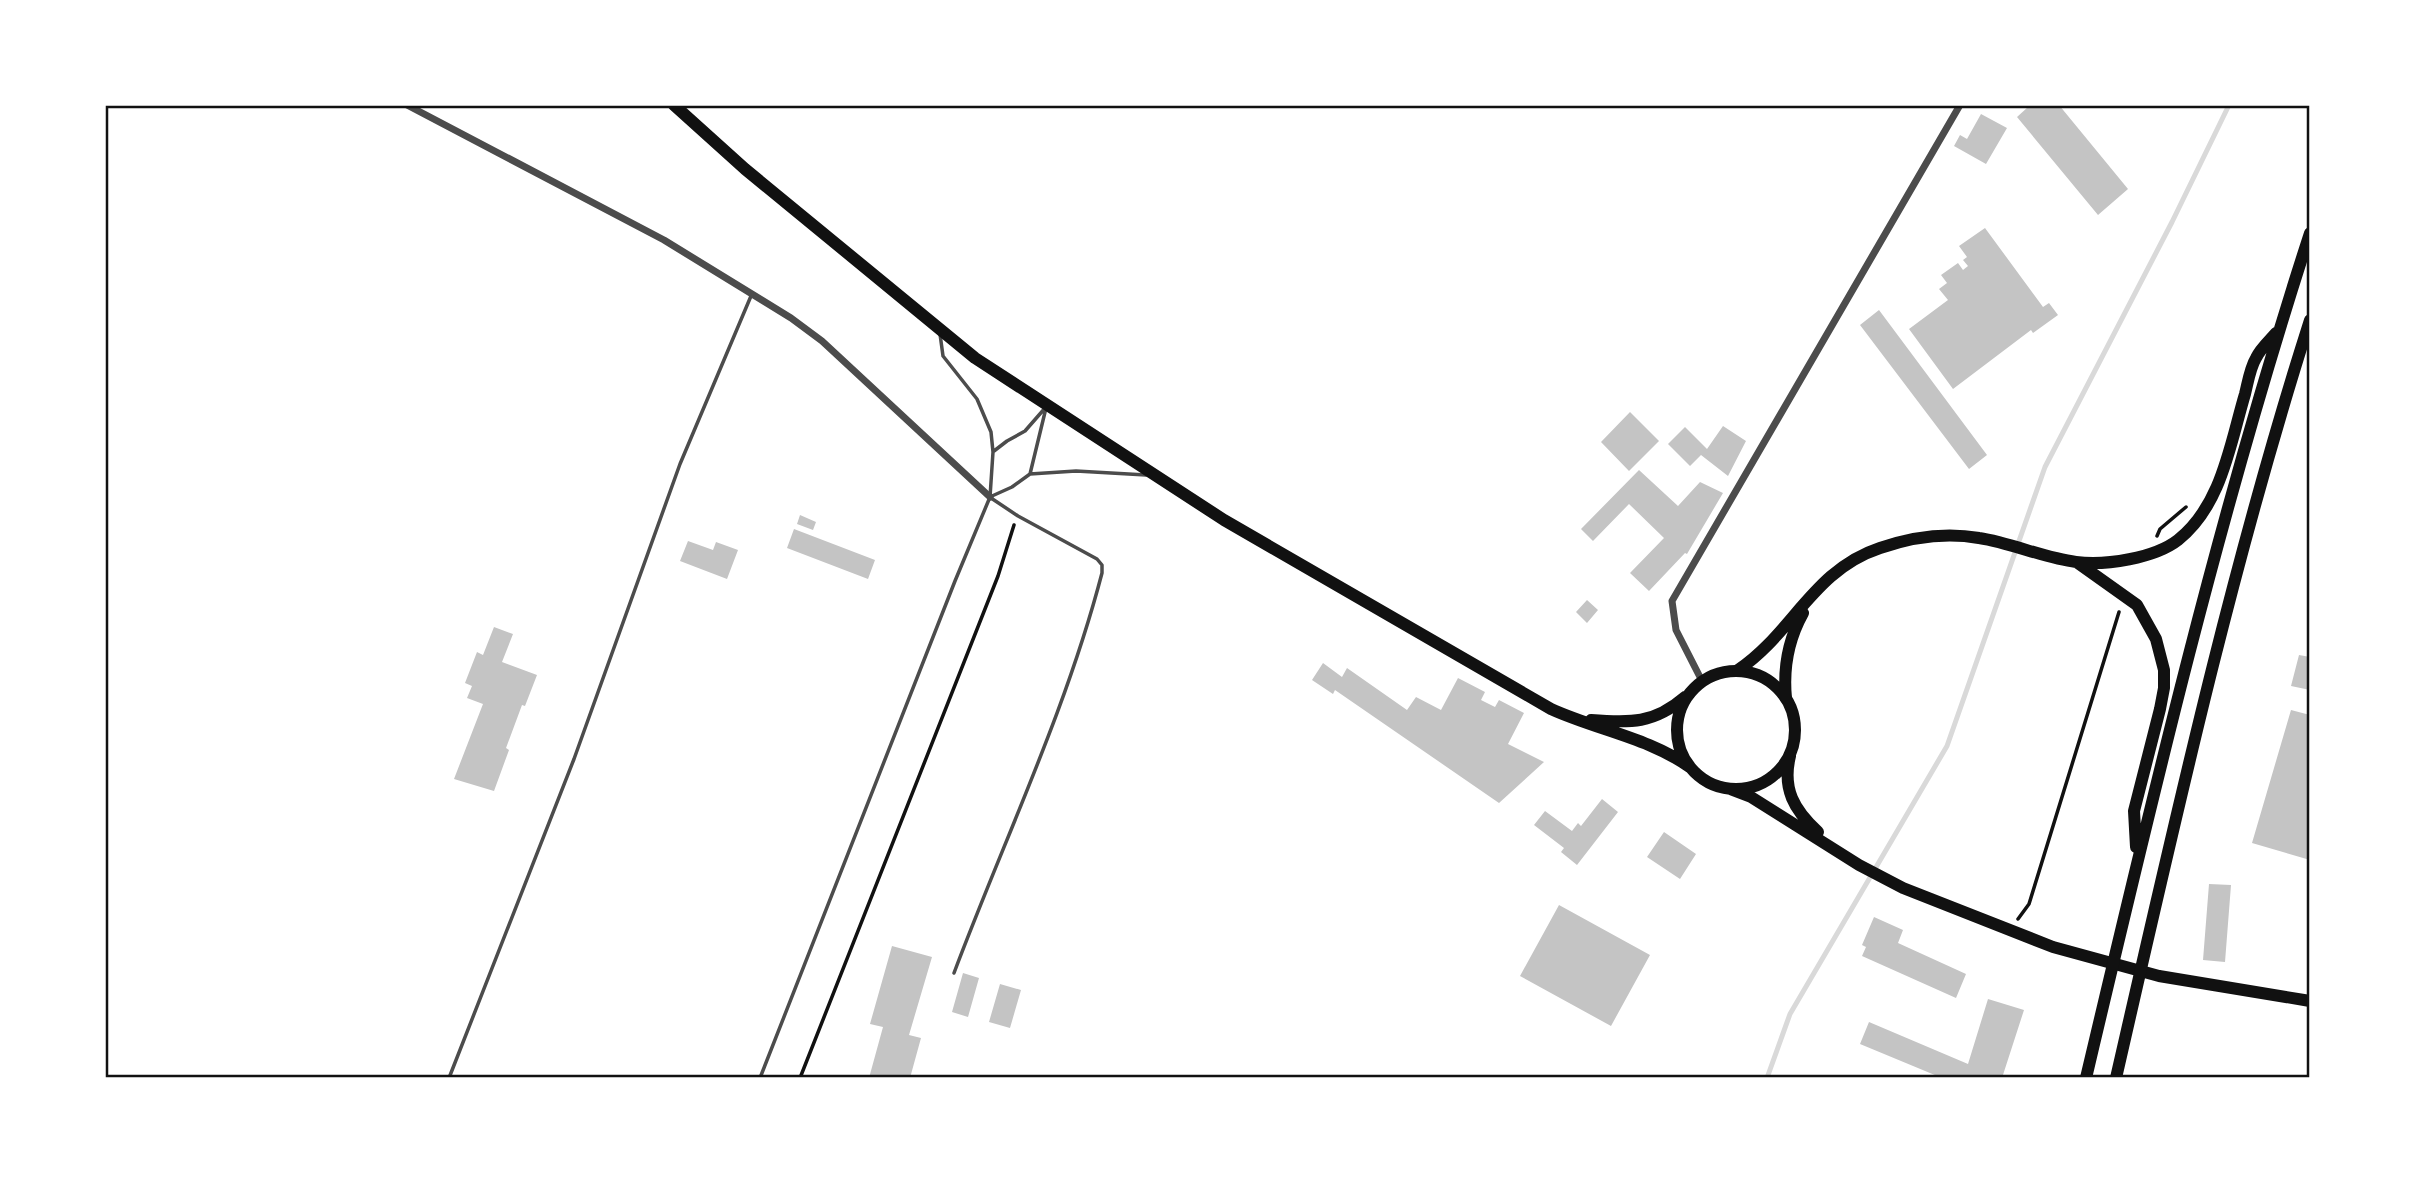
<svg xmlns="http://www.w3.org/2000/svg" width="2415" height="1183" viewBox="0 0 2415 1183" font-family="'Source Sans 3',sans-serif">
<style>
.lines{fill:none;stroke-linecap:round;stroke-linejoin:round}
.stream{stroke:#d9d9d9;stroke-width:5}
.building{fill:#c4c4c4}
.path{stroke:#111;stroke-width:3.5}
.service{stroke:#4c4c4c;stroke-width:3.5}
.minor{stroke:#4c4c4c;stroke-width:7}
.primary{stroke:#111;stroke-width:12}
.trunk{stroke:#111;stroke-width:12}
.neatline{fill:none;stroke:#111;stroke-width:2.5}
</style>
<rect width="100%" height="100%" fill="#fff"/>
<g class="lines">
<!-- stream -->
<path class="stream" d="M 1767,1078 L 1790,1014 L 1947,746 L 2045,467 L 2172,222 L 2229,105"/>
</g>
<!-- building -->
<path class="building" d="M 2026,105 L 2059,105 L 2128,189 L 2098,215 L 2017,117 L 2028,107 Z
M 1981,114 L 2007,128 L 1986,164 L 1954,146 L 1960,135 L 1967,139 Z
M 1985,228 L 2043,307 L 2049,303 L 2058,315 L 2033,333 L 2031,330 L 1953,389 L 1909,329 L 1948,300 L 1939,289 L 1947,283 L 1941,275 L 1958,263 L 1963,270 L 1968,266 L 1963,260 L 1967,257 L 1959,246 Z
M 1879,310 L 1987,455 L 1969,469 L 1860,325 Z
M 1630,412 L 1659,441 L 1629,471 L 1601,442 Z
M 1723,426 L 1746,441 L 1728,476 L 1701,455 L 1690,466 L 1668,444 L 1685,427 L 1707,449 Z
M 1639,470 L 1678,506 L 1700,482 L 1723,493 L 1687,554 L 1685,553 L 1649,591 L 1630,573 L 1664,538 L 1629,504 L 1593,541 L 1581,529 Z
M 800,515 L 816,522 L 813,530 L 797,524 Z
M 794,529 L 875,560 L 868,579 L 787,548 Z
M 688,541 L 713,550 L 716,542 L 738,550 L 727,579 L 680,561 Z
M 1587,600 L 1598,610 L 1587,623 L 1576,612 Z
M 494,627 L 513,634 L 502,662 L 537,675 L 525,706 L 522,705 L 506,748 L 509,750 L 494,791 L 454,779 L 483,704 L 467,698 L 472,686 L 465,683 L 477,652 L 483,655 Z
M 2299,655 L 2310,657 L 2310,690 L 2291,686 Z
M 1323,663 L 1342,677 L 1347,668 L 1407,710 L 1416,697 L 1441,710 L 1458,678 L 1485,692 L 1481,700 L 1495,707 L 1499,700 L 1524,713 L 1508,744 L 1544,762 L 1499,803 L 1335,690 L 1333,694 L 1312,680 Z
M 2291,710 L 2310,715 L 2310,860 L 2252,843 Z
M 1602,799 L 1618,812 L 1577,865 L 1561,852 L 1564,848 L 1534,825 L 1545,811 L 1572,831 L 1578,823 L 1581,826 Z
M 1664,832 L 1696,854 L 1680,879 L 1647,857 Z
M 2209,884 L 2231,885 L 2225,962 L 2203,960 Z
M 1559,905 L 1650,955 L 1611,1026 L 1520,976 Z
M 1874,917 L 1903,930 L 1898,943 L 1966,974 L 1956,998 L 1862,956 L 1866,947 L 1862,945 Z
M 892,946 L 932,957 L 909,1035 L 921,1038 L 910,1078 L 869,1078 L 883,1027 L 870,1024 Z
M 963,973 L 979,978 L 968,1017 L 952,1012 Z
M 1000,984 L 1021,990 L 1010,1028 L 989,1022 Z
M 1988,999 L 2024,1010 L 2002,1078 L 1942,1078 L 1860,1044 L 1869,1022 L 1968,1064 Z"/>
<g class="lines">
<!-- path -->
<path class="path" d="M 2157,536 L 2160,529 L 2186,507
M 2018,919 L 2029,904 L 2119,612
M 800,1078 L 998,576 L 1014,525"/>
<!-- service -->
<path class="service" d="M 994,451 L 1007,441 L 1025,431 L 1046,407
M 1030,474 L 1046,408
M 992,496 L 1012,487 L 1030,474 L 1076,471 L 1146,475
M 954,973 C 1004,840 1066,711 1102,573 L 1102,565 L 1097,559 L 1018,516 L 991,498
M 449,1078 L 574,759 L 680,464 L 751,296
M 760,1078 L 955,581 L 990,497 L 993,452 L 991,432 L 977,399 L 943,356 L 940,334"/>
<!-- minor -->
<path class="minor" d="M 407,105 L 664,240 L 791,318 L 822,341 L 990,497
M 1702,681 L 1676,630 L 1672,601 L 1960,105"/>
<!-- primary -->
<path class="primary" d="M 674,105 L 745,169 L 975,358 L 1224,520 L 1551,709 C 1597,730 1650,738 1691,768
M1677 730a59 59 0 1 1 118 0a59 59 0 1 1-118 0Z
M 1591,720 C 1630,723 1654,724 1685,697
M 1790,756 C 1782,789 1794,810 1818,832
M 1730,789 L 1751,797 L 1859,865 L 1903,888 L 2053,947 L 2159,976 L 2310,1001"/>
<!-- trunk -->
<path class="trunk" d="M 2078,563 L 2137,605 L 2156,639 L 2164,670 L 2164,688 L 2160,709 L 2134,811 L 2136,847
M 1738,670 C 1793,633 1813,570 1880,548 C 1912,537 1945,532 1979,538 C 2012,543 2044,558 2076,562 C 2105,566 2155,558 2178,540 C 2222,505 2230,444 2245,394 C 2248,382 2250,368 2256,358 C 2260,349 2269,341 2276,333
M 1786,698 C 1783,667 1788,640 1803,613
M 2086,1078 C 2153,794 2220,510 2310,233
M 2116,1078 C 2174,825 2231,567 2310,320"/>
</g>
<!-- border -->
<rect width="2415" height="1183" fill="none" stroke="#ffffff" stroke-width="214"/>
<rect x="107" y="107" width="2201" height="969" class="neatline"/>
</svg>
